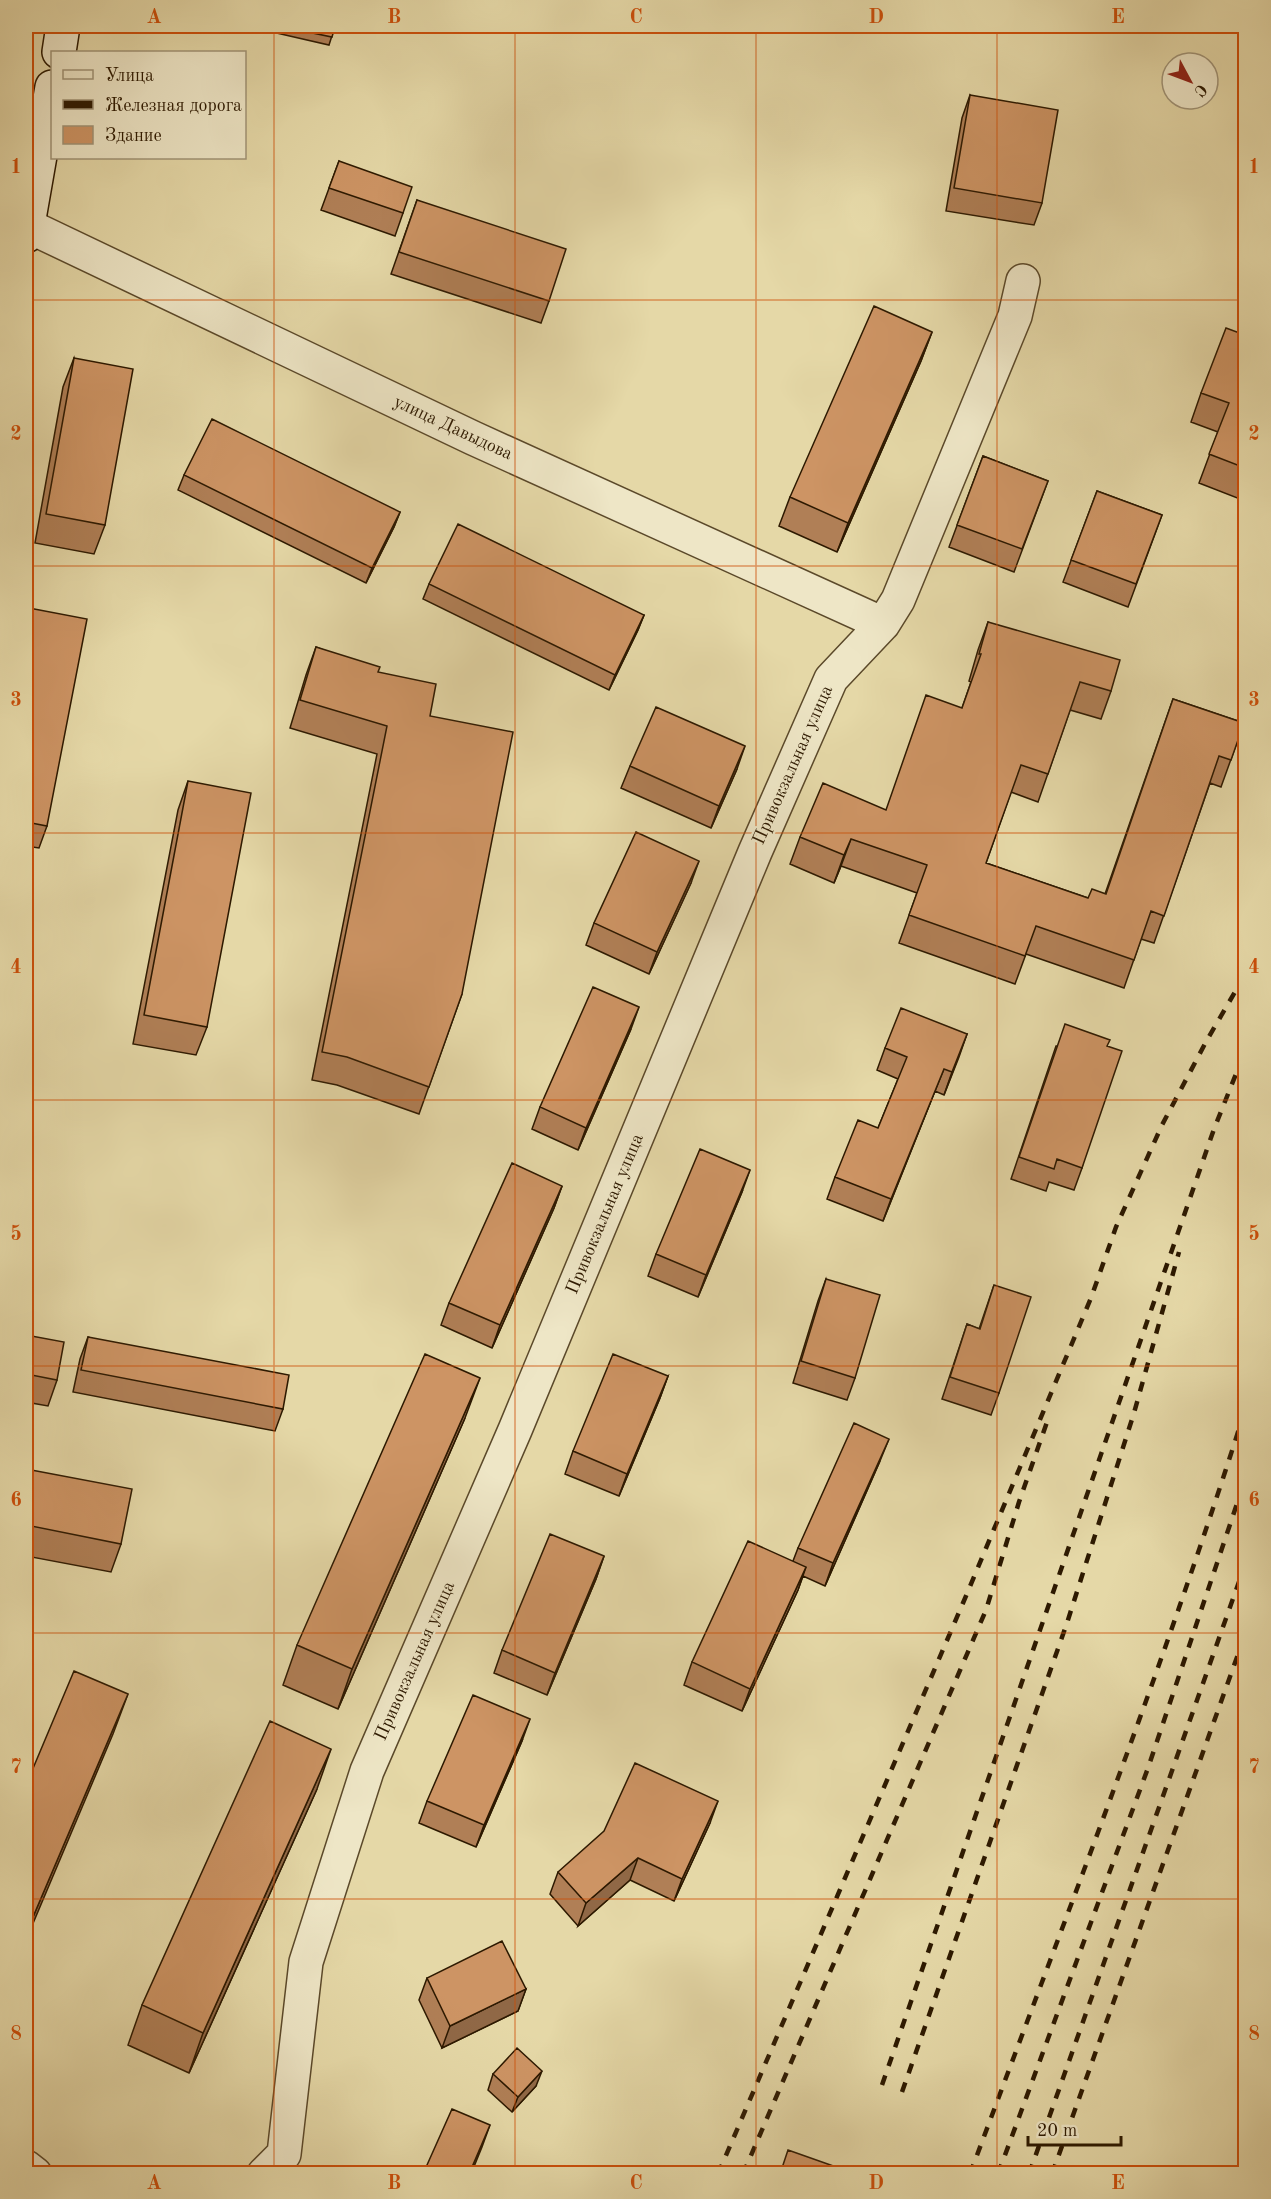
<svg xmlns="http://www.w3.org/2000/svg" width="1271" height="2199" viewBox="0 0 1271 2199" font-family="'Old Standard TT',serif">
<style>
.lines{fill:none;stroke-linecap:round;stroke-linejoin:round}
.minor-casing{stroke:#5b492a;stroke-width:36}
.secondary-casing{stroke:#2d1900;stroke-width:36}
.minor{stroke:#eee6c6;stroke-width:33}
.secondary{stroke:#eee6c6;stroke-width:33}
.rail{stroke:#2d1900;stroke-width:4.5;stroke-dasharray:10 10;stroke-linecap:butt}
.wall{fill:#b07f56;stroke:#2d1900;stroke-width:1.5}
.shaded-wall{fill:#906846;stroke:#2d1900;stroke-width:1.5}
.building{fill:#cd9464;stroke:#2d1900;stroke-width:1.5}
.grid{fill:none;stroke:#cc4f0a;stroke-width:1.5;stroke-opacity:0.55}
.labels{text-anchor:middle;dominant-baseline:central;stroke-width:4.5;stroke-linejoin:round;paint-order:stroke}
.street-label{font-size:18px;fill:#2d1900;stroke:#eee6c6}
.neatline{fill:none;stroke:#cc4f0a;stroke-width:2}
.grid-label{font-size:20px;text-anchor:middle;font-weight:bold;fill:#cc4f0a}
</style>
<rect width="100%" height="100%" fill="#e5d8a7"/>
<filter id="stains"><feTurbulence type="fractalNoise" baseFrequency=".00333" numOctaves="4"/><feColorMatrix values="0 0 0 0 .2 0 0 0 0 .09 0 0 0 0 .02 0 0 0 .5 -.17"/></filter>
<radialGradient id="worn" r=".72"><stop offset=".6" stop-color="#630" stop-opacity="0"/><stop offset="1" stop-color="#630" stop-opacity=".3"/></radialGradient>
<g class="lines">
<!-- minor casing -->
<g class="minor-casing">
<path id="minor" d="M 26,225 L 473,438 L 883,624
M 26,2167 L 35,2174
M 264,2174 L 284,2154 L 306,1962 L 367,1771 L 515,1430 L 755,852 L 831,679 L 883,624 L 898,600 L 1015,316 L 1023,281"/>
</g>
<!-- secondary casing -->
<g class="secondary-casing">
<path id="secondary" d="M 59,52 L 63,26
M 26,236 L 52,87"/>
</g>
<!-- minor -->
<use href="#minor" class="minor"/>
<!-- secondary -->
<use href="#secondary" class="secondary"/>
<!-- rail -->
<path class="rail" d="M 882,2085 L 1214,1129 L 1246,1049
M 902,2092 L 1067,1623 L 1134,1413 L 1179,1252
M 718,2174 L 963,1603 L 1091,1298 L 1116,1227 L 1162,1125 L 1207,1040 L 1246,973
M 743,2174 L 986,1610 L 1019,1502 L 1047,1422
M 970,2174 C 1065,1919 1164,1666 1246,1407
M 998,2174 L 1148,1768 L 1246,1477
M 1029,2174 L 1246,1562
M 1052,2174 L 1246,1632"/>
</g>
<!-- wall -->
<path class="wall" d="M 260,26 L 335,26 L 329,45 L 259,29 Z
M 970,95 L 1042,203 L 1034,225 L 946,211 L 962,118 Z
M 339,161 L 403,213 L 395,236 L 321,210 Z
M 417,200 L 549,301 L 541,323 L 391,274 Z
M 932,332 L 921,361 L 837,552 L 779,526 L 790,497 Z
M 1245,335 L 1245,501 L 1199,483 L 1218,432 L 1191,422 L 1201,393 Z
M 74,358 L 105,525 L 94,554 L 35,543 L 63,387 Z
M 983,456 L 1048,481 L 1014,572 L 949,547 Z
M 184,475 L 400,512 L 394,527 L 366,583 L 178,490 Z
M 1097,491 L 1162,515 L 1128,607 L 1063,582 Z
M 429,584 L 644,615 L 638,630 L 609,690 L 423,599 Z
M 29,608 L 47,826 L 39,848 L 26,846 L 26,617 Z
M 988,622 L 1111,691 L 1101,719 L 1070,710 L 1038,802 L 1011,792 L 986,863 L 1088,898 L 1105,894 L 1173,699 L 1244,723 L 1221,787 L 1210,783 L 1154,943 L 1141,939 L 1124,988 L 1026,954 L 1015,984 L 899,943 L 917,893 L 841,866 L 834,883 L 790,864 L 800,837 L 886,810 L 962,708 L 971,682 L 969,681 L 978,650 Z
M 316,647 L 378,672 L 430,716 L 462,994 L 419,1114 L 337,1085 L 312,1080 L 377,754 L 290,728 L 306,675 Z
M 630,766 L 737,769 L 711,828 L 621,788 Z
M 188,781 L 207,1027 L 196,1055 L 133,1044 L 178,810 Z
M 691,883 L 649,974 L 586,945 L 594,923 Z
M 631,1029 L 578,1150 L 532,1129 L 540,1107 Z
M 967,1034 L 944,1095 L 935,1091 L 883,1221 L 827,1199 L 835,1177 L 878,1128 L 898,1079 L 877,1070 L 885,1048 Z
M 1056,1046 L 1107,1046 L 1082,1168 L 1074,1190 L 1049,1182 L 1046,1191 L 1011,1179 Z
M 562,1186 L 554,1208 L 492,1348 L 441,1325 L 449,1303 Z
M 742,1192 L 698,1297 L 648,1276 L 656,1254 Z
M 826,1279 L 855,1378 L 847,1400 L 793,1383 L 818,1301 Z
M 994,1285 L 999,1393 L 991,1415 L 942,1399 L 967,1324 L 979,1329 Z
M 26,1335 L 57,1380 L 48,1406 L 26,1402 Z
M 88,1337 L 283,1409 L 275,1431 L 73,1392 L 80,1359 Z
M 668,1376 L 660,1398 L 619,1496 L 565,1474 L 573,1451 Z
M 465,1418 L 338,1709 L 283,1685 L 297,1645 Z
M 880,1461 L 825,1586 L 803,1576 L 798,1590 L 742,1711 L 684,1685 L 692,1662 L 793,1561 L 798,1548 Z
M 26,1469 L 121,1544 L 111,1572 L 26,1556 Z
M 604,1556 L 596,1579 L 547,1695 L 494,1673 L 502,1650 Z
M 522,1741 L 476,1847 L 419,1823 L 427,1801 Z
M 317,1789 L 189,2073 L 128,2045 L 142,2005 Z
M 710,1823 L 674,1901 L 630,1880 L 578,1926 L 550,1894 L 558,1872 Z
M 427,1978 L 526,1989 L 518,2011 L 442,2048 L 419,2000 Z
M 493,2074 L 536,2086 L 512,2112 L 488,2090 Z"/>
<!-- shaded-wall -->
<path class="shaded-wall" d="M 932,332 L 921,361 L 837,552 L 848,523 Z
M 400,512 L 394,527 L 366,583 L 372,568 Z
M 644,615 L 638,630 L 609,690 L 615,675 Z
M 745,746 L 737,769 L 711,828 L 719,806 Z
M 851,839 L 841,866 L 834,883 L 844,855 Z
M 699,861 L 691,883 L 649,974 L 657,952 Z
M 639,1007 L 631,1029 L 578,1150 L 586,1128 Z
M 967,1034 L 959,1057 L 944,1095 L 952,1072 Z
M 944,1069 L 935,1091 L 883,1221 L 891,1199 Z
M 750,1170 L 742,1192 L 698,1297 L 706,1275 Z
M 562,1186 L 554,1208 L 492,1348 L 500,1325 Z
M 668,1376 L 660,1398 L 619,1496 L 627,1474 Z
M 480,1378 L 465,1418 L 338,1709 L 352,1669 Z
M 889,1439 L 880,1461 L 825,1586 L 833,1563 Z
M 604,1556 L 596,1579 L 547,1695 L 555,1673 Z
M 806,1567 L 798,1590 L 742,1711 L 750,1689 Z
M 128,1694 L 113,1734 L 26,1940 L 26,1935 L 27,1931 Z
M 530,1719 L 522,1741 L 476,1847 L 484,1825 Z
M 331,1749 L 317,1789 L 189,2073 L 203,2033 Z
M 718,1801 L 710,1823 L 674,1901 L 682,1879 Z
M 638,1858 L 630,1880 L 578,1926 L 586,1903 Z
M 526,1989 L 518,2011 L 442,2048 L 450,2026 Z
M 542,2071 L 536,2086 L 512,2112 L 518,2097 Z
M 490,2125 L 482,2147 L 471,2174 L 469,2174 Z"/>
<!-- building -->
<path class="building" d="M 279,26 L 335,26 L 332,37 Z
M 970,95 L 1058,110 L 1042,203 L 954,188 Z
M 339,161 L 412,187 L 403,213 L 329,188 Z
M 417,200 L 566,249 L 549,301 L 399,252 Z
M 874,306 L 932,332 L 848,523 L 790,497 Z
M 1226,328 L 1245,335 L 1245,468 L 1209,454 L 1229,403 L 1201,393 Z
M 74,358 L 133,369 L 105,525 L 46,514 Z
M 212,419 L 400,512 L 372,568 L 184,475 Z
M 983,456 L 1048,481 L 1022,549 L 957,525 Z
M 1097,491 L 1162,515 L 1136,584 L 1071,560 Z
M 458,524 L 644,615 L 615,675 L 429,584 Z
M 29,608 L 87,619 L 47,826 L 26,822 L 26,625 Z
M 988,622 L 1120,660 L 1111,691 L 1080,682 L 1048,774 L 1021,765 L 986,863 L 1088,898 L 1092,889 L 1106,894 L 1173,699 L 1244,723 L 1231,760 L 1219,756 L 1164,916 L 1151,911 L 1134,960 L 1036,926 L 1025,956 L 909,915 L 927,865 L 851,839 L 844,855 L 800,837 L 823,783 L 886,810 L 926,695 L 962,708 L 981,654 L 979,654 Z
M 316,647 L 380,667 L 378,672 L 436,684 L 430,716 L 513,732 L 462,994 L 429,1087 L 347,1057 L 322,1052 L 387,726 L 300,700 Z
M 656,707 L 745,746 L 719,806 L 630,766 Z
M 188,781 L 251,793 L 207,1027 L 144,1015 Z
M 636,832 L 699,861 L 657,952 L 594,923 Z
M 26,947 L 32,949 L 26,985 Z
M 593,987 L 639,1007 L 586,1128 L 540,1107 Z
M 901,1008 L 967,1034 L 952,1072 L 944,1069 L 891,1199 L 835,1177 L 858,1120 L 878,1128 L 907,1057 L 885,1048 Z
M 1065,1024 L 1110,1040 L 1107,1046 L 1122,1051 L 1082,1168 L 1057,1159 L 1054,1169 L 1019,1157 Z
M 700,1149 L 750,1170 L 706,1275 L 656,1254 Z
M 512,1163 L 562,1186 L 500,1325 L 449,1303 Z
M 826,1279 L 880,1295 L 855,1378 L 801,1361 Z
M 994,1285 L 1031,1297 L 999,1393 L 950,1377 L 967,1324 L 980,1329 Z
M 26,1335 L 64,1342 L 57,1380 L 26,1374 Z
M 88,1337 L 289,1375 L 283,1409 L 81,1370 Z
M 425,1354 L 480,1378 L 352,1669 L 297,1645 Z
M 613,1354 L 668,1376 L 627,1474 L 573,1451 Z
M 854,1423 L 889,1439 L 833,1563 L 798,1548 Z
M 26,1469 L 132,1489 L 121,1544 L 26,1525 Z
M 550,1534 L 604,1556 L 555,1673 L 502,1650 Z
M 748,1541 L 806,1567 L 750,1689 L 692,1662 Z
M 74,1671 L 128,1694 L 27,1931 L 26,1930 L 26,1785 Z
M 473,1695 L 530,1719 L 484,1825 L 427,1801 Z
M 270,1721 L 331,1749 L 203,2033 L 142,2005 Z
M 635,1763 L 718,1801 L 682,1879 L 638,1858 L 586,1903 L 558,1872 L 604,1831 Z
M 502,1941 L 526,1989 L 450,2026 L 427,1978 Z
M 517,2048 L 542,2071 L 518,2097 L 493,2074 Z
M 452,2109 L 490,2125 L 469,2174 L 423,2174 Z
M 788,2150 L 856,2174 L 780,2174 Z"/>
<!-- grid -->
<path class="grid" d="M 274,26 L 274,2174M 515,26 L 515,2174M 756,26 L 756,2174M 997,26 L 997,2174M 26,300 L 1246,300M 26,566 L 1246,566M 26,833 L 1246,833M 26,1100 L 1246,1100M 26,1366 L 1246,1366M 26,1633 L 1246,1633M 26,1899 L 1246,1899"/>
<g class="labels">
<!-- street labels -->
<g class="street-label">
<text transform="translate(453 428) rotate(25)">улица Давыдова</text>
<text transform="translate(793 765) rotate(-66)">Привокзальная улица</text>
<text transform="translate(605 1214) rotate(-67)">Привокзальная улица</text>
<text transform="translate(415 1661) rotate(-66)">Привокзальная улица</text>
</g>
</g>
<!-- margin -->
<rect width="1271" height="2199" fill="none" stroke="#e5d8a7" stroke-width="66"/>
<!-- legend -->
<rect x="51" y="51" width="195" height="108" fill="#eee6c6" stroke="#a19477" stroke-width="1.5"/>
<rect x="63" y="70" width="30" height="9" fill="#eee6c6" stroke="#a19477" stroke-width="1.5"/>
<text x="105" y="81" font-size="18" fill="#2d1900">Улица</text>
<rect x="63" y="100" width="30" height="9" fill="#2d1900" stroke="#a19477" stroke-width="1.5"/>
<text x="105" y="111" font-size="18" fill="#2d1900">Железная дорога</text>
<rect x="63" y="126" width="30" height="18" fill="#cd9464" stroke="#a19477" stroke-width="1.5"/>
<text x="105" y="141" font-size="18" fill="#2d1900">Здание</text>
<!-- north arrow -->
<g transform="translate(1190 81) rotate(131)"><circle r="28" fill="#eee6c6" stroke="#a19477" stroke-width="1.5"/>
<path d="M0-4.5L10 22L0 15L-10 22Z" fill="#8f2418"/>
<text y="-9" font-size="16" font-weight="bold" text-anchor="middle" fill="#2d1900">С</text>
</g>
<!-- scale -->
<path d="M1028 2136v9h93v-9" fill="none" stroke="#2d1900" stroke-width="3"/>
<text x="1037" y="2136" font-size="18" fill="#2d1900" stroke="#eee6c6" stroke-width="4.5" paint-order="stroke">20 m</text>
<rect x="33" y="33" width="1205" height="2133" class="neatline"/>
<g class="grid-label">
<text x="154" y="23">A</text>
<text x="394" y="23">B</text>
<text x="636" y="23">C</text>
<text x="876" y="23">D</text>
<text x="1118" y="23">E</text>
<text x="16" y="173">1</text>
<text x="1254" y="173">1</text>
<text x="16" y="440">2</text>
<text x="1254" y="440">2</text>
<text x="16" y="706">3</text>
<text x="1254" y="706">3</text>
<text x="16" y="973">4</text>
<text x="1254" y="973">4</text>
<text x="16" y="1240">5</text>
<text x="1254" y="1240">5</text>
<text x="16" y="1506">6</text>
<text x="1254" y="1506">6</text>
<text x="16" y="1773">7</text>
<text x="1254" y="1773">7</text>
<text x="16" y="2040">8</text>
<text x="1254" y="2040">8</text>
<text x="154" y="2189">A</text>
<text x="394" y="2189">B</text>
<text x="636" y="2189">C</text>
<text x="876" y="2189">D</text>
<text x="1118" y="2189">E</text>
</g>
<rect width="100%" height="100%" filter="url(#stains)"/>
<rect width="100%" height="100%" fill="url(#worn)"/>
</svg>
